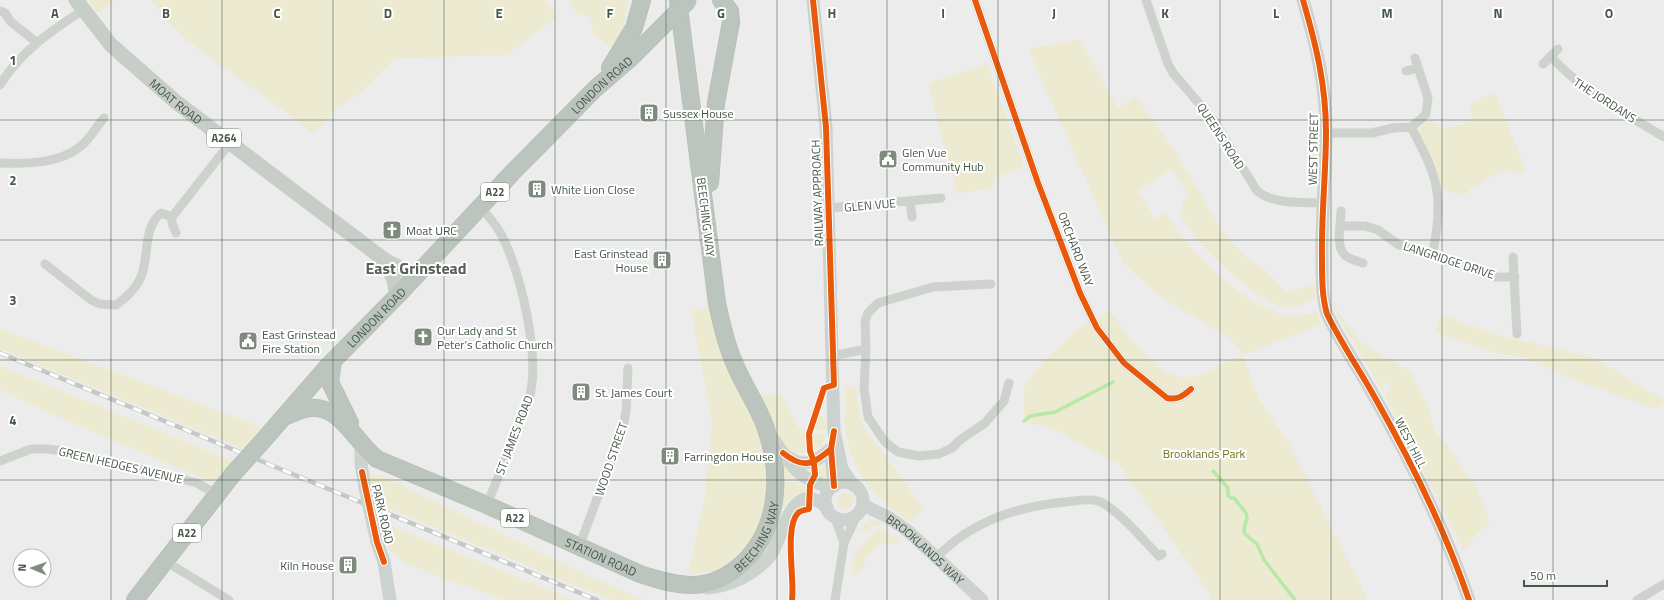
<svg xmlns="http://www.w3.org/2000/svg" width="1664" height="600" viewBox="0 0 1664 600" font-family="'Titillium Web',sans-serif">
<style>
.green{fill:#ecead1}
.lines{fill:none;stroke-linecap:round;stroke-linejoin:round}
.stream{stroke:#b6e8a7;stroke-width:3.5}
.highway-casing{stroke:#b2bbb2;stroke-width:18}
.street{stroke:#cdd2cd;stroke-width:9}
.secondary{stroke:#ccd2cd;stroke-width:13}
.primary{stroke:#c7cdc7;stroke-width:15}
.highway{stroke:#bcc5bd;stroke-width:17}
.rail-casing{stroke:#c5c8c5;stroke-width:4.5}
.rail{stroke:#fff;stroke-width:3;stroke-dasharray:9;stroke-linecap:butt}
.highway-bridge-casing{stroke:#b2bbb2;stroke-width:18;stroke-linecap:butt}
.secondary-bridge{stroke:#ccd2cd;stroke-width:13}
.highway-bridge{stroke:#bcc5bd;stroke-width:17}
.cycleway-casing{stroke:#fff;stroke-width:8}
.cycleway{stroke:#e8590c;stroke-width:6}
.grid{fill:none;stroke:#455745;stroke-width:1;stroke-opacity:0.55}
.labels{text-anchor:middle;dominant-baseline:central;stroke-width:4;stroke-linejoin:round;paint-order:stroke}
.shield{fill:#fff;stroke:#7d897d;stroke-width:1}
.shield-label{font-size:11px;font-weight:bold;fill:#455745}
.street-label{font-size:12px;fill:#455745;stroke:#fff}
.poi-label{font-size:12px;fill:#455745;stroke:#fff;text-anchor:start}
.park-label{font-size:12px;fill:#6f731a;stroke:#fff}
.district-label{font-size:16px;font-weight:bold;fill:#586059;stroke:#fff}
.grid-label{font-size:13px;text-anchor:middle;font-weight:bold;fill:#455745;stroke:#fff;stroke-width:4;stroke-linejoin:round;paint-order:stroke}
</style>
<rect width="100%" height="100%" fill="#edeced"/>
<!-- green -->
<path class="green" d="M 89,0 L 116,0 L 97,13 Z
M 151,0 L 545,0 L 557,17 L 507,55 L 404,58 L 392,61 L 359,95 L 336,108 L 314,134 C 293,118 272,101 250,86 C 215,62 175,36 151,0 Z
M 574,0 L 628,0 L 623,33 L 614,49 L 591,32 L 593,25 L 590,17 L 577,14 L 570,2 Z
M 1080,39 L 1118,108 L 1136,97 L 1173,148 L 1227,239 L 1244,255 L 1266,271 L 1287,293 L 1315,283 L 1316,299 C 1307,302 1296,309 1287,308 C 1258,304 1191,240 1180,214 L 1183,202 L 1189,196 L 1171,169 L 1137,191 L 1155,219 L 1165,212 C 1186,248 1245,308 1287,315 C 1297,317 1307,314 1317,312 L 1321,325 L 1243,355 L 1259,399 L 1289,444 L 1368,600 L 1212,600 L 1208,592 L 1119,464 L 1059,432 L 1024,421 L 1024,388 L 1034,371 L 1076,331 L 1110,311 C 1127,334 1160,384 1192,377 C 1205,375 1230,360 1243,354 L 1231,339 L 1158,295 L 1123,263 L 1028,49 Z
M 987,64 L 1024,166 L 999,177 L 994,177 L 994,188 L 957,194 L 928,83 Z
M 1494,92 L 1526,169 L 1517,174 L 1510,170 L 1499,173 L 1471,188 L 1466,194 L 1461,195 L 1443,190 L 1431,155 L 1420,135 L 1420,128 L 1430,119 L 1443,130 L 1474,120 L 1469,104 Z
M 1331,287 L 1337,311 L 1359,340 L 1372,350 L 1412,372 L 1411,374 L 1426,401 L 1436,433 L 1446,443 L 1478,492 L 1490,523 L 1474,537 L 1464,551 L 1384,393 L 1392,388 L 1388,382 L 1383,385 L 1385,389 L 1382,390 L 1335,312 Z
M 710,307 L 768,457 L 767,513 L 747,550 L 729,565 L 717,571 L 691,574 L 689,571 L 705,496 L 712,421 L 691,311 Z
M 1442,315 L 1491,333 L 1594,358 L 1664,400 L 1664,402 L 1657,409 L 1573,380 L 1525,357 L 1499,354 L 1435,332 Z
M 0,328 L 3,330 L 261,427 L 244,449 L 0,349 Z
M 0,366 L 233,461 L 214,483 L 63,419 L 0,390 Z
M 845,386 L 857,387 L 858,406 L 862,422 L 870,437 L 890,462 L 924,510 L 910,522 C 877,499 851,473 846,432 C 844,417 845,401 845,386 Z
M 763,394 L 781,395 L 798,427 L 806,431 L 807,453 C 800,453 794,453 788,450 C 777,442 767,413 761,400 Z
M 819,414 L 828,421 L 827,430 L 813,429 Z
M 812,434 L 827,434 L 821,447 L 813,451 Z
M 779,453 L 805,484 L 793,479 L 784,477 Z
M 825,462 L 827,462 L 827,478 L 825,479 L 817,476 L 817,467 Z
M 369,474 L 382,476 L 399,484 L 604,583 L 646,600 L 612,600 L 375,503 Z
M 791,482 L 805,487 L 805,493 C 795,493 788,499 784,508 L 781,507 L 783,483 Z
M837 501a8 8 0 1 1 16 0a8 8 0 1 1-16 0Z
M 871,520 L 884,523 L 871,527 L 869,531 L 859,530 L 863,524 Z
M 379,521 L 573,600 L 506,600 L 450,581 L 403,562 L 389,550 Z
M 877,530 L 883,530 L 900,541 L 898,544 L 879,544 L 865,559 L 864,567 L 855,577 C 844,561 866,539 877,530 Z"/>
<g class="lines">
<!-- stream -->
<path class="stream" d="M 1024,421 L 1030,416 L 1055,412 L 1113,382
M 1213,471 L 1228,488 L 1228,495 L 1231,498 L 1234,498 L 1246,513 L 1247,518 L 1244,529 L 1245,534 L 1257,544 L 1264,560 L 1295,600"/>
<!-- highway casing -->
<g class="highway-casing">
<g id="highway">
<path d="M 610,68 L 634,28 L 642,0"/>
<path d="M 710,183 L 716,103 L 731,22 L 730,11 L 721,0"/>
<path d="M 333,361 L 330,382 L 350,423"/>
<path id="s3" d="M 286,416 C 294,413 302,409 310,408 C 341,405 356,443 377,459 L 487,505 L 640,574 C 680,587 710,594 744,562 C 780,526 782,472 765,426 C 758,407 746,389 737,369 C 727,348 722,326 717,303 L 678,0"/>
<path id="s4" d="M 260,444 L 328,366 L 396,297 L 511,174 L 596,88 L 632,57 L 662,27"/>
<path d="M 135,600 L 233,474"/>
</g>
</g>
<!-- street -->
<path class="street" d="M 975,0 L 1038,183 L 1080,293 L 1097,328 L 1124,363 L 1167,398 C 1178,400 1183,396 1191,389
M 1146,0 L 1168,64 L 1173,73 L 1214,121 L 1257,191 C 1275,205 1301,202 1323,203
M 0,11 L 5,13 L 10,21 L 36,42
M 1551,57 C 1584,92 1623,112 1664,137
M 1543,64 L 1558,49
M 1406,71 L 1418,68
M 0,85 C 20,52 51,31 83,10
M 1411,127 C 1438,177 1445,198 1432,255
M 1326,133 L 1372,133 L 1393,128 L 1411,127 L 1420,120 L 1426,114 L 1428,98 L 1415,58
M 0,163 C 29,164 66,164 87,140 C 93,133 98,125 104,118
M 910,201 L 912,217
M 481,207 C 488,216 496,225 501,234 C 521,273 541,357 529,399 L 487,505
M 829,208 L 941,198
M 1341,211 C 1341,223 1336,243 1343,253 C 1347,259 1357,261 1363,263
M 1341,226 L 1365,226 L 1378,230 L 1399,245 L 1495,277 L 1515,277
M 176,233 L 172,223 L 172,217 L 230,143
M 1513,257 L 1517,334
M 45,264 L 91,300 L 100,304 L 116,305 C 127,297 138,287 142,274 C 149,254 143,228 161,213 L 172,217
M 991,284 L 933,287 L 878,303 L 868,313 L 865,322 L 866,349 L 864,388 L 868,417 L 885,442 L 898,452 L 919,456 L 939,454 L 952,448 L 960,440 L 985,423 L 1004,401 L 1009,383
M 833,356 L 866,349
M 0,461 L 31,449 L 47,449 L 66,451 L 197,483 L 216,494
M 835,518 L 844,543
M 579,547 L 622,432 L 626,412 L 628,368
M 937,557 C 972,521 1016,507 1065,502 C 1076,501 1088,498 1098,501 C 1116,507 1145,542 1159,556 L 1162,554
M 165,561 L 229,600
M 835,600 L 844,543 L 857,515
M 1637,600 L 1664,584"/>
<!-- secondary -->
<g class="secondary">
<path d="M 813,0 L 826,127 L 834,431 L 842,469 L 853,485"/>
<path d="M 1303,0 C 1316,45 1326,85 1326,132 C 1326,174 1321,217 1322,260 C 1322,278 1322,297 1327,314 C 1341,343 1359,369 1374,396 C 1411,461 1445,530 1469,600"/>
<path d="M 771,435 C 788,462 798,481 832,487"/>
<path d="M 361,444 L 361,464 L 365,488"/>
<path d="M 831,452 L 834,486"/>
<path d="M 786,456 C 803,469 816,462 831,449"/>
<circle cx="844" cy="501" r="19"/>
<path id="s1" d="M 863,505 L 888,517 L 908,531 L 982,600"/>
<path d="M 377,542 L 384,562 L 390,600"/>
<path d="M 708,588 C 731,586 755,574 770,556 C 784,537 790,477 827,507"/>
</g>
<!-- primary -->
<g class="primary">
<path id="s2" d="M 76,0 L 111,45 L 176,102 L 386,261 L 416,276"/>
<path d="M 386,261 L 395,283 L 396,297"/>
</g>
<!-- highway -->
<use href="#highway" class="highway"/>
<!-- rail casing -->
<g class="rail-casing">
<path id="rail" d="M 0,353 L 597,600"/>
</g>
<!-- rail -->
<use href="#rail" class="rail"/>
<!-- highway-bridge casing -->
<g class="highway-bridge-casing">
<path id="highway-bridge" d="M 662,27 L 688,1
M 233,474 L 260,444"/>
</g>
<!-- secondary-bridge -->
<path class="secondary-bridge" d="M 365,488 L 377,542"/>
<!-- highway-bridge -->
<use href="#highway-bridge" class="highway-bridge"/>
<!-- cycleway casing -->
<g class="cycleway-casing">
<path id="cycleway" d="M 975,0 L 1038,183 L 1080,293 L 1097,328 L 1124,363 L 1167,398 C 1178,400 1183,396 1191,389
M 1303,0 C 1316,45 1326,85 1326,132 C 1326,174 1321,217 1322,260 C 1322,278 1322,297 1327,314 C 1341,343 1359,369 1374,396 C 1411,461 1445,530 1469,600
M 783,453 C 803,469 813,465 831,449
M 362,472 L 377,542 L 384,562
M 834,486 L 831,449 L 834,431
M 792,600 C 795,581 784,527 798,513 C 801,510 805,510 809,509 L 810,485 L 815,475 L 814,462 L 810,451 L 809,434 L 824,388 L 834,385 L 826,127 L 813,0"/>
</g>
<!-- cycleway -->
<use href="#cycleway" class="cycleway"/>
</g>
<!-- grid -->
<path class="grid" d="M 111,0 L 111,600M 222,0 L 222,600M 333,0 L 333,600M 444,0 L 444,600M 555,0 L 555,600M 666,0 L 666,600M 777,0 L 777,600M 887,0 L 887,600M 998,0 L 998,600M 1109,0 L 1109,600M 1220,0 L 1220,600M 1331,0 L 1331,600M 1442,0 L 1442,600M 1553,0 L 1553,600M 0,120 L 1664,120M 0,240 L 1664,240M 0,360 L 1664,360M 0,480 L 1664,480"/>
<!-- icons -->
<defs>
<g id="building-square" transform="scale(1)"><rect x="-9" y="-9" width="18" height="18" rx="4" fill="#808b80" stroke="#fff"/><path d="M-4-6H4V6H1V3H-1V6H-4ZM-2.5-4.3h1.7v1.8h-1.7ZM.8-4.3h1.7v1.8H.8ZM-2.5-1h1.7V.8h-1.7ZM.8-1h1.7V.8H.8Z" fill="#fff"/></g>
<g id="civic-square" transform="scale(1)"><rect x="-9" y="-9" width="18" height="18" rx="4" fill="#808b80" stroke="#fff"/><path d="M-.6-6.5H3V-4.5H.6V-3L4-1V1h2V6H-6V1h2V-1L-.6-3ZM-1.2 2.5V6h2.4V2.5Z" fill="#fff"/></g>
<g id="church-square" transform="scale(1)"><rect x="-9" y="-9" width="18" height="18" rx="4" fill="#808b80" stroke="#fff"/><path d="M-1.2-6h2.4v3.5h3.3v2.4h-3.3V6h-2.4V-.1h-3.3v-2.4h3.3Z" fill="#fff"/></g>
</defs>
<g fill-rule="evenodd">
<use href="#building-square" x="649" y="113"/>
<use href="#civic-square" x="888" y="159"/>
<use href="#building-square" x="537" y="189"/>
<use href="#church-square" x="392" y="230"/>
<use href="#building-square" x="662" y="260"/>
<use href="#church-square" x="423" y="337"/>
<use href="#civic-square" x="248" y="341"/>
<use href="#building-square" x="581" y="392"/>
<use href="#building-square" x="670" y="456"/>
<use href="#building-square" x="348" y="565"/>
</g>
<g class="labels">
<!-- shield labels -->
<g class="shield">
<rect x="207" y="129" width="34" height="18" rx="3"/>
<rect x="481" y="183" width="28" height="18" rx="3"/>
<rect x="501" y="509" width="28" height="18" rx="3"/>
<rect x="173" y="524" width="28" height="18" rx="3"/>
</g>
<g class="shield-label">
<text x="224" y="138">A264</text>
<text x="495" y="192">A22</text>
<text x="515" y="518">A22</text>
<text x="187" y="533">A22</text>
</g>
<!-- street labels -->
<g class="street-label">
<text stroke="none"><textPath href="#s4" startOffset="496">LONDON ROAD</textPath></text>
<text transform="translate(1605 100) rotate(33)">THE JORDANS</text>
<text stroke="none"><textPath href="#s2" startOffset="143">MOAT ROAD</textPath></text>
<text transform="translate(1221 136) rotate(57)">QUEENS ROAD</text>
<text transform="translate(1313 149) rotate(-89)">WEST STREET</text>
<text transform="translate(817 193) rotate(-92)">RAILWAY APPROACH</text>
<text transform="translate(870 205) rotate(-5)">GLEN VUE</text>
<text transform="translate(706 217) rotate(83)">BEECHING WAY</text>
<text transform="translate(1076 249) rotate(69)">ORCHARD WAY</text>
<text transform="translate(1449 260) rotate(18)">LANGRIDGE DRIVE</text>
<text stroke="none"><textPath href="#s4" startOffset="172">LONDON ROAD</textPath></text>
<text transform="translate(514 435) rotate(-69)">ST. JAMES ROAD</text>
<text transform="translate(1411 443) rotate(63)">WEST HILL</text>
<text transform="translate(611 459) rotate(-71)">WOOD STREET</text>
<text transform="translate(121 465) rotate(13)">GREEN HEDGES AVENUE</text>
<text transform="translate(383 514) rotate(77)">PARK ROAD</text>
<text stroke="none"><textPath href="#s3" startOffset="540">BEECHING WAY</textPath></text>
<text stroke="none"><textPath href="#s1" startOffset="77">BROOKLANDS WAY</textPath></text>
<text stroke="none"><textPath href="#s3" startOffset="357">STATION ROAD</textPath></text>
</g>
<!-- poi labels -->
<g class="poi-label">
<text x="663" y="113">Sussex House</text>
<text x="902" y="152">Glen Vue<tspan x="902" dy="14">Community Hub</tspan></text>
<text x="551" y="189">White Lion Close</text>
<text x="406" y="230">Moat URC</text>
<text x="648" y="253" text-anchor="end">East Grinstead<tspan x="648" dy="14">House</tspan></text>
<text x="437" y="330">Our Lady and St<tspan x="437" dy="14">Peter’s Catholic Church</tspan></text>
<text x="262" y="334">East Grinstead<tspan x="262" dy="14">Fire Station</tspan></text>
<text x="595" y="392">St. James Court</text>
<text x="684" y="456">Farringdon House</text>
<text x="334" y="565" text-anchor="end">Kiln House</text>
</g>
<!-- park labels -->
<g class="park-label">
<text x="1204" y="453">Brooklands Park</text>
</g>
<!-- district labels -->
<g class="district-label">
<text x="416" y="268">East Grinstead</text>
</g>
</g>
<g class="grid-label">
<text x="55" y="18">A</text>
<text x="166" y="18">B</text>
<text x="277" y="18">C</text>
<text x="388" y="18">D</text>
<text x="499" y="18">E</text>
<text x="610" y="18">F</text>
<text x="721" y="18">G</text>
<text x="832" y="18">H</text>
<text x="943" y="18">I</text>
<text x="1054" y="18">J</text>
<text x="1165" y="18">K</text>
<text x="1276" y="18">L</text>
<text x="1387" y="18">M</text>
<text x="1498" y="18">N</text>
<text x="1609" y="18">O</text>
<text x="13" y="65">1</text>
<text x="13" y="185">2</text>
<text x="13" y="305">3</text>
<text x="13" y="425">4</text>
</g>
<!-- north arrow -->
<g transform="translate(32 568) rotate(272)"><circle r="19" fill="#ffffff" stroke="#b5bcb5"/>
<path d="M0-3L7 15L0 10L-7 15Z" fill="#808b80"/>
<text y="-6" font-size="11" font-weight="bold" text-anchor="middle" fill="#455745">N</text>
</g>
<!-- scale -->
<path d="M1524 580v6h83v-6" fill="none" stroke="#455745" stroke-width="2"/>
<text x="1530" y="580" font-size="12" fill="#455745" stroke="#ffffff" stroke-width="3" paint-order="stroke">50 m</text>
</svg>
